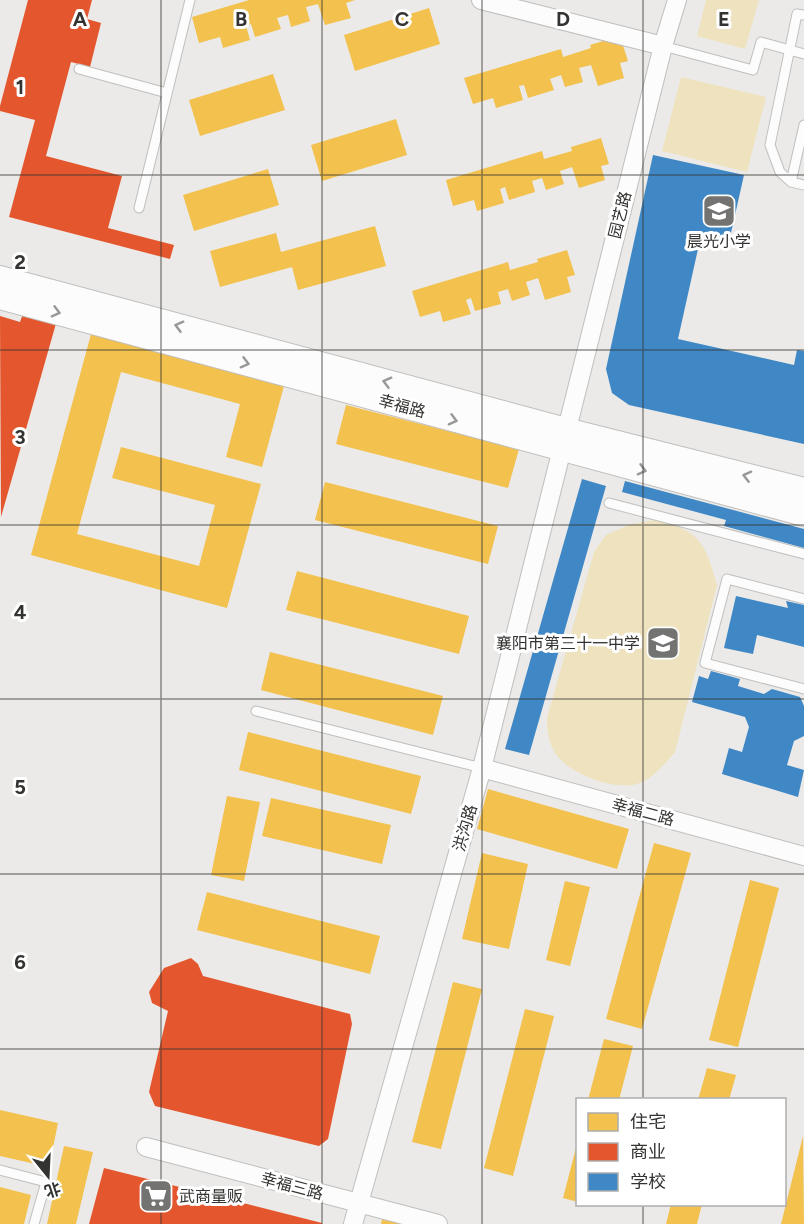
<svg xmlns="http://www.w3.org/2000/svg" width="804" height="1224" viewBox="0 0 804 1224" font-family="Figtree,'Noto Sans SC',sans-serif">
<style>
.green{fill:#eee3be}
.homes{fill:#f2c14e}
.shops{fill:#e4572e}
.schools{fill:#3f88c5}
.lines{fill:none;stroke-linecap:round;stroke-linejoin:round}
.service-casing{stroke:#c0bfbe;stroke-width:11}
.minor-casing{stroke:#c0bfbe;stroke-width:20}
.tertiary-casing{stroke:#c0bfbe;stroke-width:26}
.service{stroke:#fcfcfc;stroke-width:9}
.minor{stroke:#fcfcfc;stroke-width:18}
.tertiary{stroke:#fcfcfc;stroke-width:24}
.oneway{stroke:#989896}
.grid{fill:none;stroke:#333331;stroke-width:1.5;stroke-opacity:0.55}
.labels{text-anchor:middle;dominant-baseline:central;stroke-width:6;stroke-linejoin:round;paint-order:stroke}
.street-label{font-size:16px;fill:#333331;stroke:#fff}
.poi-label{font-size:16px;fill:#333331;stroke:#fff}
.grid-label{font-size:20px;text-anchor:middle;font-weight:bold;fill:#333331;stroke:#fff;stroke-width:6;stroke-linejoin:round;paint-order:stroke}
</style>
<rect width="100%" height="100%" fill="#ebeae8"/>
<!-- green -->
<path class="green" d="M 706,0 L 759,0 L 745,49 L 697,36 Z
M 681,77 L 766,97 L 747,172 L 662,151 Z
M 656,520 C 700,531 705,542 717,585 L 675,752 C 665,764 654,777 640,783 C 617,792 573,775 558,757 C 549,746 547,732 547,718 L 594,552 L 606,535 L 631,524 Z"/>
<!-- homes -->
<path class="homes" d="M 249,0 L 355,0 L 346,3 L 351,18 L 325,25 L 318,4 L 306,7 L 310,21 L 291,27 L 288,15 L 277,18 L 281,29 L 255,37 L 251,24 L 246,26 L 250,40 L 223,48 L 220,37 L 199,43 L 192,17 Z
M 429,8 L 440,44 L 355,71 L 344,35 Z
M 620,36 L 628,61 L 620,63 L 624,78 L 598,86 L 591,65 L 579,68 L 583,82 L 565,87 L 561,75 L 550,79 L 554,90 L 528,98 L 524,85 L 519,86 L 523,100 L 496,108 L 493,98 L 473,104 L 464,78 L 561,49 L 563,57 L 591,48 L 590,45 Z
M 273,74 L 285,110 L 200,136 L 189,100 Z
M 396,119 L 407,155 L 322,181 L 311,145 Z
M 601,138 L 609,164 L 601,166 L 605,180 L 579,188 L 572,167 L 560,171 L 564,184 L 546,190 L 542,178 L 532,181 L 535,192 L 509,200 L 505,187 L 500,189 L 504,203 L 477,211 L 474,200 L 453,206 L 446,180 L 542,151 L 544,159 L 572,151 L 571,147 Z
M 268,169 L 279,205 L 194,231 L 183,195 Z
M 375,226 L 386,266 L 298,290 L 292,267 L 220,287 L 210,251 L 276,233 L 281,252 Z
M 567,250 L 575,275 L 567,277 L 571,292 L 545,300 L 538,278 L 526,282 L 530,295 L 512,301 L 508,289 L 498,292 L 501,304 L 475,311 L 471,298 L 466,300 L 471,314 L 443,322 L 440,311 L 420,317 L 412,291 L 508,262 L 510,270 L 538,262 L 537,259 Z
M 94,323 L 287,375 L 262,467 L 226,457 L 240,404 L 121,372 L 77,534 L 199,566 L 215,505 L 112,478 L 121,447 L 261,484 L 227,608 L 31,555 Z
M 346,405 L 519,449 L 508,488 L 336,444 Z
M 325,482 L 498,526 L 488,564 L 315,520 Z
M 297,571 L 469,616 L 459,654 L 286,610 Z
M 270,652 L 443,696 L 433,735 L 261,690 Z
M 248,732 L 421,776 L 411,814 L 239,770 Z
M 488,789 L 629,829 L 617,869 L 477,829 Z
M 227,796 L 260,802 L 244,881 L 211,875 Z
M 271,798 L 391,825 L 382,864 L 262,836 Z
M 654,843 L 691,853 L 642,1029 L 606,1019 Z
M 482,853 L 528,864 L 509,949 L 462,939 Z
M 750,880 L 779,888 L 738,1047 L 709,1040 Z
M 565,881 L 590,887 L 570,966 L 546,960 Z
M 207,892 L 380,936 L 370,974 L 197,930 Z
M 453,982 L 482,989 L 441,1149 L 412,1142 Z
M 525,1009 L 554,1016 L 513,1176 L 484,1168 Z
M 604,1039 L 633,1046 L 619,1100 L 588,1100 Z
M 707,1068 L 736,1075 L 729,1100 L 698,1100 Z
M 0,1110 L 58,1123 L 49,1167 L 0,1156 Z
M 803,1136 L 804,1224 L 781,1224 Z
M 577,1144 L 578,1144 L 578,1202 L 563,1198 Z
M 64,1146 L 93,1152 L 76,1224 L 47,1224 Z
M 0,1187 L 31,1195 L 24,1224 L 0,1224 Z
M 671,1204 L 702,1204 L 697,1224 L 666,1224 Z
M 383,1216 L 410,1224 L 381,1224 Z"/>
<!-- shops -->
<path class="shops" d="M 28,0 L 92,0 L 87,19 L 101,23 L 90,67 L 71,62 L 46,156 L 122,176 L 108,228 L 174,245 L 170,259 L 9,217 L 35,120 L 0,111 L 0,106 Z
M 24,311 L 57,320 L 1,517 L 0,316 L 20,322 Z
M 191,958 L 198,964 L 203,976 L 350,1014 L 352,1024 L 328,1139 L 319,1146 L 155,1106 L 149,1092 L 168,1011 L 152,1003 L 149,992 L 164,968 Z
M 104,1168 L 322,1223 L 322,1224 L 89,1224 Z"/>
<!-- schools -->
<path class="schools" d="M 653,155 L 744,175 L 728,246 L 700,240 L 678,339 L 794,365 L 797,350 L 804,351 L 804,444 L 629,405 L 612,393 L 606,369 Z
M 582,479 L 606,486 L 529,755 L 505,749 Z
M 625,481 L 804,529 L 804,548 L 724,526 L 726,520 L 622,492 Z
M 736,596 L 788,608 L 786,601 L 804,605 L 804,647 L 757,635 L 753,654 L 724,648 Z
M 711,671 L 740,679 L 738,686 L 764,694 L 772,689 L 800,697 L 804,706 L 804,736 L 794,741 L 787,765 L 804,770 L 798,797 L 722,774 L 729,748 L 742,752 L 749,727 L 745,717 L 692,702 L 699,676 L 708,679 Z"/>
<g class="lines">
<!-- service casing -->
<g class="service-casing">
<path id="service" d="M 663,46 L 753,70 L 761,42 L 804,54
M 79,69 L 167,93
M 804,125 L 791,182 L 804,185
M 791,182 L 780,172 L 770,145 L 797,14 L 804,15
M 139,208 L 190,0
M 609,503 L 804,554
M 804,599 L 727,579 L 705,663 L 804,689
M 256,711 L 482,768
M 0,1170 L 46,1182 L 34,1224"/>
</g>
<!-- minor casing -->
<g class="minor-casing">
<path id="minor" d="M 481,0 L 663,46
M 482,768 L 804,856
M 146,1147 L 438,1224
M 353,1224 L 482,768 L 663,46 L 677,0"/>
</g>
<!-- tertiary casing -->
<g class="tertiary-casing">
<path id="tertiary" d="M 0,278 L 566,430 L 804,490
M 0,297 L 804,514"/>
</g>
<!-- service -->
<use href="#service" class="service"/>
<!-- minor -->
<use href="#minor" class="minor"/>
<!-- tertiary -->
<use href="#tertiary" class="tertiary"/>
</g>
<!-- one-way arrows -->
<defs><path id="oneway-chevron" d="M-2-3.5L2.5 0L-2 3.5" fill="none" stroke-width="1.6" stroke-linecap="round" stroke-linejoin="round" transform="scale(1.5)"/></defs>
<g class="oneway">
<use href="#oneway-chevron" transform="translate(56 312) rotate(15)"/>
<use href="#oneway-chevron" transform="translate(179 326) rotate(-165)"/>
<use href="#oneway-chevron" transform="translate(245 363) rotate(15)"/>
<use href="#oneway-chevron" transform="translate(387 382) rotate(-165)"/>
<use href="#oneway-chevron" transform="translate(453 420) rotate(15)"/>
<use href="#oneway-chevron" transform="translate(642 470) rotate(15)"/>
<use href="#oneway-chevron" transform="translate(747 476) rotate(-166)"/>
</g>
<!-- grid -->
<path class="grid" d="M 161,0 L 161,1224M 322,0 L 322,1224M 482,0 L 482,1224M 643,0 L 643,1100M 0,175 L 804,175M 0,350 L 804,350M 0,525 L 804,525M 0,699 L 804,699M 0,874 L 804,874M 0,1049 L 804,1049M 643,1204 L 643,1224"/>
<!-- icons -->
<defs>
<g id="school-square" transform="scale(1.725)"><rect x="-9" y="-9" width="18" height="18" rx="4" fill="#737371" stroke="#fff"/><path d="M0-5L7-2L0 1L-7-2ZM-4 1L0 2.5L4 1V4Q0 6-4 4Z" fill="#fff"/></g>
<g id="supermarket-square" transform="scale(1.725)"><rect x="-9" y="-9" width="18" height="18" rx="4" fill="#737371" stroke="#fff"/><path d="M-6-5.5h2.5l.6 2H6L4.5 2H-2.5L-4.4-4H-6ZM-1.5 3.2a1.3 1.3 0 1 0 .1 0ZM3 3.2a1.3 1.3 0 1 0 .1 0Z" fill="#fff"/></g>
</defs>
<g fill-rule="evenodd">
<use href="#school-square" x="719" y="211"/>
<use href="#school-square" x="663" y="643"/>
<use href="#supermarket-square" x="156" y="1196"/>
</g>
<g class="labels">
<!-- street labels -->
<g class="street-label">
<text transform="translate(620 215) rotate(-76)">园艺路</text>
<text transform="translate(402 406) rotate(15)">幸福路</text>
<text transform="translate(643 812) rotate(15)">幸福二路</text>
<text transform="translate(465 828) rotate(-74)">洪沟路</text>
<text transform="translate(292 1186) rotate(15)">幸福三路</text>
</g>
<!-- poi labels -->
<g class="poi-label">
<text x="719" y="241">晨光小学</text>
<text x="640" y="643" text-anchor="end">襄阳市第三十一中学</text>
<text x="179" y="1196" text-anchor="start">武商量贩</text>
</g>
</g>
<g class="grid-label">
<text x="80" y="26">A</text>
<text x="241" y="26">B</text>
<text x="402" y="26">C</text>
<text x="563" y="26">D</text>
<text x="724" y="26">E</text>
<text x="20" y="94">1</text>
<text x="20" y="269">2</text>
<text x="20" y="444">3</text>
<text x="20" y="619">4</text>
<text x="20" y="794">5</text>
<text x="20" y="969">6</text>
</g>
<!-- legend -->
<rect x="576" y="1098" width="210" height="108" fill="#ffffff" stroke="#adadad" stroke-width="1.5"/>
<rect x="588" y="1113" width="30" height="18" fill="#f2c14e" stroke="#adadad" stroke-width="1.5"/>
<text x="630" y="1128" font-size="18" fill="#333331">住宅</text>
<rect x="588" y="1143" width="30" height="18" fill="#e4572e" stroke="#adadad" stroke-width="1.5"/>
<text x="630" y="1158" font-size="18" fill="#333331">商业</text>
<rect x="588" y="1173" width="30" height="18" fill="#3f88c5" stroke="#adadad" stroke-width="1.5"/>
<text x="630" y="1188" font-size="18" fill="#333331">学校</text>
<!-- north arrow -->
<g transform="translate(48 1176) rotate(162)" stroke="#ffffff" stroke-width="4.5" paint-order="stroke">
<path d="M0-4.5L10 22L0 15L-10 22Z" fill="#333331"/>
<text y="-9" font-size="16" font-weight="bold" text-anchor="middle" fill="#333331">北</text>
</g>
</svg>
